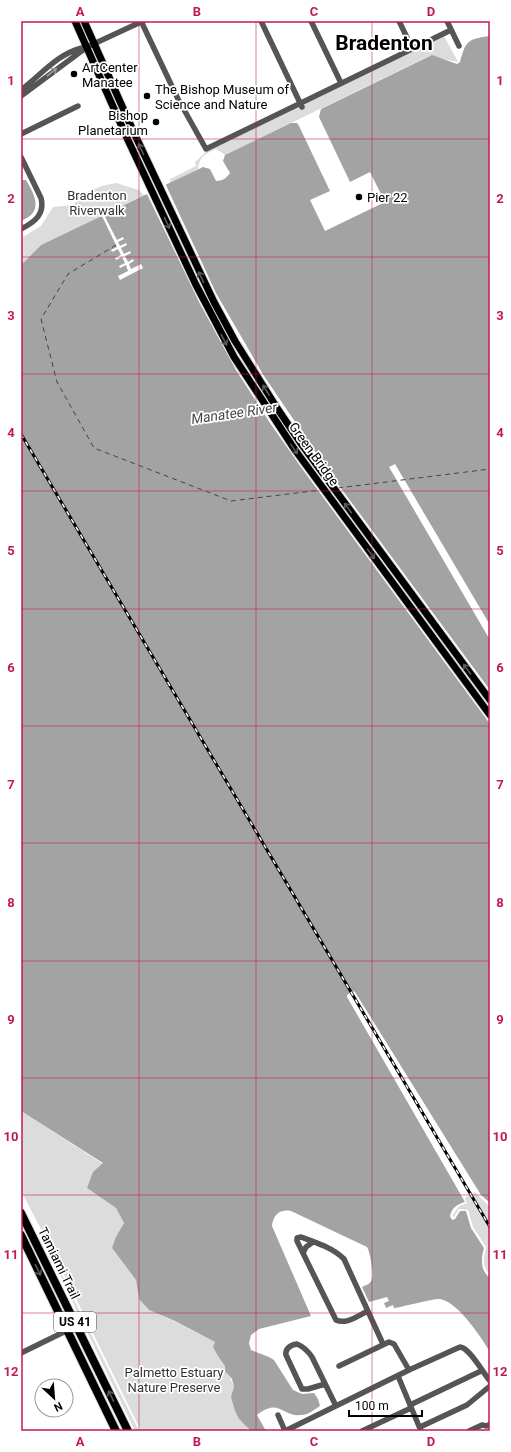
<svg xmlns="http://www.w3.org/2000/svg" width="511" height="1452" viewBox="0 0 511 1452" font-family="Roboto,sans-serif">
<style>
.green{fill:#dcdcdc}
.water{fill:#a3a3a3}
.pier{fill:#fff}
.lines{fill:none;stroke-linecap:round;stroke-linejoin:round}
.ferry{stroke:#444;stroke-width:1;stroke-dasharray:5 4;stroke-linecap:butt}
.major-casing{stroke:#dbdbdb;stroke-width:9}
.highway-casing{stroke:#dbdbdb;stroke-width:10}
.minor{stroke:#555;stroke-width:5.5}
.major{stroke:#000;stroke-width:7}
.highway{stroke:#000;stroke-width:8}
.rail-casing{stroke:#000;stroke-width:3}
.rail{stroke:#fff;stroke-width:1.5;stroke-dasharray:4.5;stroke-linecap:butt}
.oneway{stroke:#999}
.oneway2{stroke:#595959}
.grid{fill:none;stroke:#c2185b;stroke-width:1;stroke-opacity:0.55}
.poi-dot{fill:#000;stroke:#fff;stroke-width:1.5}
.labels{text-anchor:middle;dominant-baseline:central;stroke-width:3.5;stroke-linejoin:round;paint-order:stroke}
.shield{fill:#fff;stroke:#4c4c4c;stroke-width:1}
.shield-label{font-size:12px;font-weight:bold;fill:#000}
.poi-label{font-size:13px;fill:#000;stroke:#fff;text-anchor:start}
.park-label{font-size:13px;fill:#333;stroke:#fff}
.street-label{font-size:13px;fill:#000;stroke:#fff}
.water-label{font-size:14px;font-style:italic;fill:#444;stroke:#fff}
.town-label{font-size:21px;font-weight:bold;fill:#000;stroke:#fff}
.neatline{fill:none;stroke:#c2185b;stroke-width:1.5}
.grid-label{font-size:13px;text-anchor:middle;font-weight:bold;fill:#c2185b}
</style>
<rect width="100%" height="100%" fill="#fff"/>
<!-- green -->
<path class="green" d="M 443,34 L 458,62 L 429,56 L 225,155 L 216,149 C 206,153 199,157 198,169 L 174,181 L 176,195 L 174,199 L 151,209 L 148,209 L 143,203 L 143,200 L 140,197 L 41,245 L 21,265 L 21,238 L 41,226 L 53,207 L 73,205 L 80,197 L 89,191 L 102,186 L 116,183 L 139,190 L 149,202 L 171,192 L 170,179 L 196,166 L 195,162 L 208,150 L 270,118 Z
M 21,1111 L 103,1164 L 87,1188 L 116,1208 L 124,1223 L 112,1248 L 136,1280 L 139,1299 L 149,1310 L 176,1322 L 215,1342 L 234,1387 L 235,1411 L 239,1419 L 248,1427 L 246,1431 L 141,1431 L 53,1252 L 21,1191 Z
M 475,1192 L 490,1207 L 490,1275 C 481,1264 484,1260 486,1247 L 473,1227 L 468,1210 L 459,1209 L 454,1217 L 452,1216 L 459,1206 L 467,1203 L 465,1198 Z
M 47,1245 L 51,1253 L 139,1431 L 135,1431 L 73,1303 Z"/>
<!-- water -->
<path class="water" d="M 490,36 L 490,1203 L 481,1195 L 355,992 L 353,991 L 347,995 L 347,997 L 465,1202 C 458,1204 452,1207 450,1216 L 452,1220 L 455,1219 L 460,1211 L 466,1211 L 471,1228 L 484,1248 C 481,1259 480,1270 490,1278 L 490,1352 C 481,1337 458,1302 440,1299 C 435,1298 402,1307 394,1308 L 393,1305 L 386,1308 L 384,1303 L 389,1301 L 387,1297 L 369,1302 L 362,1287 C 366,1285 371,1284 372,1279 C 374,1274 370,1252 367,1247 L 291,1211 C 280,1209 273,1215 272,1226 L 311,1316 L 259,1329 L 251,1335 L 249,1343 L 251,1350 L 269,1357 L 274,1360 L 293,1390 L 302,1394 L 314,1393 L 318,1399 L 320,1406 C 314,1410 308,1415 301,1415 C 282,1417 279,1397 257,1415 L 266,1431 L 244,1431 L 250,1430 L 239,1419 L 235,1411 L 231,1397 L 234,1387 L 232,1379 L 225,1371 L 225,1366 L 218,1356 L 213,1347 L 215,1342 L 175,1321 L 149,1310 L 139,1299 L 136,1280 L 112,1248 L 116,1237 L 124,1223 L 116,1208 L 87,1188 L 93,1172 L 103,1163 L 21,1111 L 21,265 L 41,245 L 147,194 L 151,199 L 167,191 L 165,185 L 203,167 L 210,169 L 216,181 C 222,181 227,178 230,173 L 223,161 L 225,155 L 291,123 L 297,123 L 299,126 L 330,191 L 310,200 L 325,231 L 385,202 L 370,172 L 350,182 L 319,117 L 321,109 L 432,55 L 457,64 L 460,62 C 466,40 468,39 490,36 Z
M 21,180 L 26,180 C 35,195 44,212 21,221 Z"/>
<!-- pier -->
<path class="pier" d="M 165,183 L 216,293 L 264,376 L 329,472 L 490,690 L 490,724 L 303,470 L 270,423 L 236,370 L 199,302 L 146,192 L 149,192 L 152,197 L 165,191 L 163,185 Z
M 104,215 L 117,240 L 123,237 L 124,239 L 118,242 L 120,246 L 126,243 L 127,245 L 121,248 L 124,254 L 130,251 L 131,253 L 125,256 L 128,262 L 133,259 L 134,261 L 129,264 L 131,269 L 141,264 L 143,268 L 120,280 L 118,276 L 128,271 L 126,265 L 120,268 L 119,266 L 125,263 L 122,257 L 116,260 L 115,258 L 121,255 L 118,249 L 112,252 L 111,250 L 117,247 L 102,216 Z
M 395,464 L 490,625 L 490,640 L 389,467 Z"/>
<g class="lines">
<!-- ferry -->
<path class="ferry" d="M 116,245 L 68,274 L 41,319 L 57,382 L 94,448 L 231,501 L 321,490
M 338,488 L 490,469"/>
<!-- major casing -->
<g class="major-casing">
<path id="major" d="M 75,21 L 127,138 L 196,285 L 234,357 L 295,450 L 490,715
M 84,21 L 135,135 L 214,302 L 235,341 L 277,408 L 302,445 L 490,700"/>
</g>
<!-- highway casing -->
<g class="highway-casing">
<path id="highway" d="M 21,1213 L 128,1431
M 21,1235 L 116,1431"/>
</g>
<!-- minor -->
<path class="minor" d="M 141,21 L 178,99 L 206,149 L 451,30
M 261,21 L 302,107
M 311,21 L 341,83
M 399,21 L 412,48
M 447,21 L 459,46
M 21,90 C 41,75 57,54 82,48
M 21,96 L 87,47 L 143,21
M 21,134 L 78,106
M 21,157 L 41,198 C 45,214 35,222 21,229
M 303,1253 L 306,1247 L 313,1242
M 368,1311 C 359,1315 346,1325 336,1320 L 297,1241 L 297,1238 L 301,1237 C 315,1242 333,1248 344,1259 L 383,1344
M 21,1353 L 68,1330
M 339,1366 L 389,1342 L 394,1344 L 409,1370
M 398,1376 L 421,1431
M 325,1384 L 308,1389 L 302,1389 L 286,1355 C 285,1349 290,1345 297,1344 C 304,1347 308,1351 312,1357 L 336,1406
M 410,1405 L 481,1371
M 278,1415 L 285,1431
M 420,1427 L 467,1405 L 490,1386
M 285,1431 L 409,1370 L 460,1347 C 470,1348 483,1373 490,1381
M 362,1431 L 411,1408
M 469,1431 L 482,1425 L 487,1426 L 490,1424"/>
<!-- major -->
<use href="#major" class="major"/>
<!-- highway -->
<use href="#highway" class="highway"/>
<!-- rail casing -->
<g class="rail-casing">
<path id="rail" d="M 21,434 L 490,1227"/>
</g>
<!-- rail -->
<use href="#rail" class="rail"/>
</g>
<!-- one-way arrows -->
<defs><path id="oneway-shaft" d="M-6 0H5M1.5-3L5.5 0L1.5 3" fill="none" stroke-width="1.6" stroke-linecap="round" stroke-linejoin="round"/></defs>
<use class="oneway" href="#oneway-shaft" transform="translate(52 72) rotate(-40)"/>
<g class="oneway2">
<use href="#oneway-shaft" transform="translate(141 149) rotate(-115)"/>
<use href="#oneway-shaft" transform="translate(167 223) rotate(65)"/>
<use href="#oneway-shaft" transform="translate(201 277) rotate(-116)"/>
<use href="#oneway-shaft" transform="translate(224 340) rotate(62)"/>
<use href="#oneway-shaft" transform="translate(266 390) rotate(-122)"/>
<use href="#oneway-shaft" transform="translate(294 449) rotate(55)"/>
<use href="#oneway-shaft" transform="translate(348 508) rotate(-126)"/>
<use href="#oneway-shaft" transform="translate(371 554) rotate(54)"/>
<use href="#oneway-shaft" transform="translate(467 669) rotate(-126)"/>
<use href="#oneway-shaft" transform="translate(38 1270) rotate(64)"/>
<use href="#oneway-shaft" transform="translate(111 1396) rotate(-116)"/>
</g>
<!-- grid -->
<path class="grid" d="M 139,21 L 139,1431M 256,21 L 256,1431M 372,21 L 372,1431M 21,139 L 490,139M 21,257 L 490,257M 21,374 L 490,374M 21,491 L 490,491M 21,609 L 490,609M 21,726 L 490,726M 21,843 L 490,843M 21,961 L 490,961M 21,1078 L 490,1078M 21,1195 L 490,1195M 21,1313 L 490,1313"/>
<!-- markers -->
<g class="poi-dot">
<circle cx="74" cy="74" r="4"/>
<circle cx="147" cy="96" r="4"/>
<circle cx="156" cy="122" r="4"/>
<circle cx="359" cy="197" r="4"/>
</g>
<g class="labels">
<!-- shield labels -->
<rect class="shield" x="54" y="1312" width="42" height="20" rx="3"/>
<g class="shield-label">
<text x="75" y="1322">US 41</text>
</g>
<!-- poi labels -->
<g class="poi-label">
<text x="82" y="67">ArtCenter<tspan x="82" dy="15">Manatee</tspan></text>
<text x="155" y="89">The Bishop Museum of<tspan x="155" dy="15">Science and Nature</tspan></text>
<text x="148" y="115" text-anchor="end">Bishop<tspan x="148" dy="15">Planetarium</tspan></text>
<text x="367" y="197">Pier 22</text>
</g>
<!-- park labels -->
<g class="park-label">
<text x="97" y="195">Bradenton<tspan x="97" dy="15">Riverwalk</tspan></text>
<text x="174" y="1372">Palmetto Estuary<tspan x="174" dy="15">Nature Preserve</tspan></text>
</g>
<!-- street labels -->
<g class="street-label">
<text transform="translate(314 454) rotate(54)">Green Bridge</text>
<text transform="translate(59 1263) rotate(64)">Tamiami Trail</text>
</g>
<!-- water labels -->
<g class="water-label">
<text transform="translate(234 413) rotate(-8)">Manatee River</text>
</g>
<!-- town labels -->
<g class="town-label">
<text x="384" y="43">Bradenton</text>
</g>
</g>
<!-- border -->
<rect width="511" height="1452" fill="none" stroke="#ffffff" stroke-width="44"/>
<!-- north arrow -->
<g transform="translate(54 1398) rotate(154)"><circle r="19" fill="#ffffff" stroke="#999999"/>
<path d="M0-3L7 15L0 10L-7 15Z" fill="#000000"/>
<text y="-6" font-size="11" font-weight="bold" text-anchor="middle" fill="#000000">N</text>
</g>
<!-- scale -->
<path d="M349 1410v6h73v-6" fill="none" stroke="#000000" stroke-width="2"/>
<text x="355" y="1410" font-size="12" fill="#000000" stroke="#ffffff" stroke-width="3" paint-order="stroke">100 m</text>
<rect x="22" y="22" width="467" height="1408" class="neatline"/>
<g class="grid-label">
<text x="80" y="16">A</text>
<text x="197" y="16">B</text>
<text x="314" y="16">C</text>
<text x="431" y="16">D</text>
<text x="11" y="85">1</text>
<text x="500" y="85">1</text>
<text x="11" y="203">2</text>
<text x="500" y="203">2</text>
<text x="11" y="320">3</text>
<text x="500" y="320">3</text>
<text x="11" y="437">4</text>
<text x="500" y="437">4</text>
<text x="11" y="555">5</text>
<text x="500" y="555">5</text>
<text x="11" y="672">6</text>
<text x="500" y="672">6</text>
<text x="11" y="789">7</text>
<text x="500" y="789">7</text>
<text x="11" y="907">8</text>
<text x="500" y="907">8</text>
<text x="11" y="1024">9</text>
<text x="500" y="1024">9</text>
<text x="11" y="1141">10</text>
<text x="500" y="1141">10</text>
<text x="11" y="1259">11</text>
<text x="500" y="1259">11</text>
<text x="11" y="1376">12</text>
<text x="500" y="1376">12</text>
<text x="80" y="1446">A</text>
<text x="197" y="1446">B</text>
<text x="314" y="1446">C</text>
<text x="431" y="1446">D</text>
</g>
</svg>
